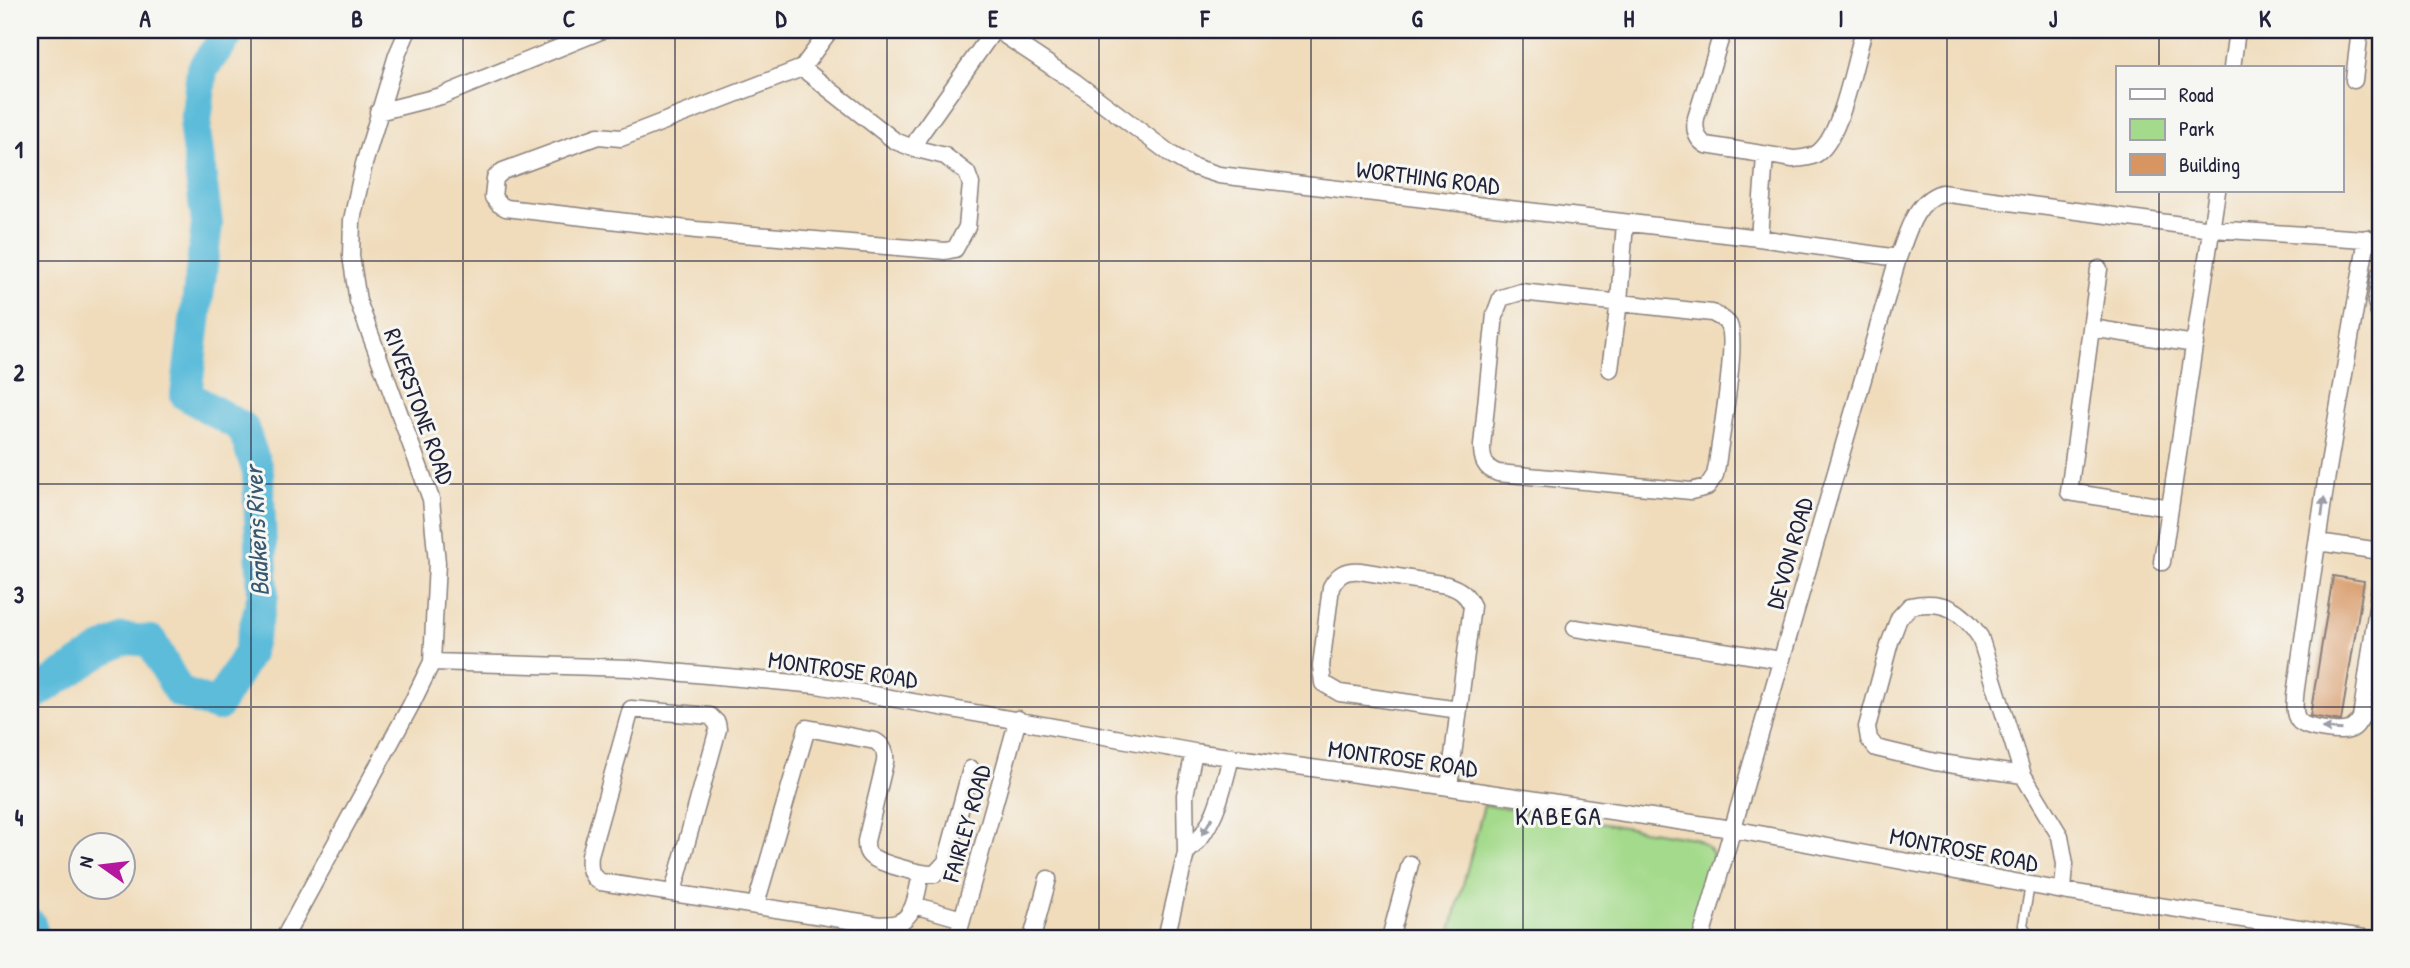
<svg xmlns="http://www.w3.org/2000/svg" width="2410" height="968" viewBox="0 0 2410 968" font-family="'Patrick Hand',sans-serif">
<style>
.green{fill:#a4da8b;stroke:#637e63;stroke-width:2}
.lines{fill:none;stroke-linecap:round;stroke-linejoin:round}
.river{stroke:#5cbcda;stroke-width:32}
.building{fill:#d79562}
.lane-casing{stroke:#897f7b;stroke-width:11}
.street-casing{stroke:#897f7b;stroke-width:19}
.lane{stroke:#fff;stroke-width:8}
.street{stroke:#fff;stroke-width:16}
.oneway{fill:#9c9ca7}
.grid{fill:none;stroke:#22223b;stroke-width:2;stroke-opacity:0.55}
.labels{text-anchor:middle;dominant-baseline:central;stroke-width:6;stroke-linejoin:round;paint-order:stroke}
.street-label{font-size:24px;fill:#22223b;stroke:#f6f6f2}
.water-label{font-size:26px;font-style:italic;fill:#365873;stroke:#f6f6f2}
.neighbourhood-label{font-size:26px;letter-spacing:2px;fill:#22223b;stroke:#f6f6f2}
.neatline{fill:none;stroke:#22223b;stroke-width:2.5}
.grid-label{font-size:23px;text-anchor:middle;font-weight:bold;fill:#22223b}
</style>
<rect width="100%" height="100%" fill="#f6f6f2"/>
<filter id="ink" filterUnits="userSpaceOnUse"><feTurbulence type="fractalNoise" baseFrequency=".0143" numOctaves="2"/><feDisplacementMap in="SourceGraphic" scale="14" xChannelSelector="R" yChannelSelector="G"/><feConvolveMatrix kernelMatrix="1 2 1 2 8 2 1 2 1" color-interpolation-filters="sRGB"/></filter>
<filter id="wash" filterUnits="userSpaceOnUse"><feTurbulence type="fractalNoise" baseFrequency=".00686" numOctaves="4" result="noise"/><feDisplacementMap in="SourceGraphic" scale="28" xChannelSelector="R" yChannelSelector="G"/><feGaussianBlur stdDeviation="1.57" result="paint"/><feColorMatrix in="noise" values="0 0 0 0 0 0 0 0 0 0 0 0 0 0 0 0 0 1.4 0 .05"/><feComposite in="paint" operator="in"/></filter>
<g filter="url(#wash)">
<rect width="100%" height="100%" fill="#f0dcbb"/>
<!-- green -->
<path class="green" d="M 1484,805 L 1693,838 C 1702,842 1709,846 1713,856 C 1719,873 1699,920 1694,938 L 1449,938 Z"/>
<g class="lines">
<!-- river -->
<path class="river" d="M 30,697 L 99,652 L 124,639 L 151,641 L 179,692 L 217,706 L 248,654 L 263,595 L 258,472 L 243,428 L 186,395 L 207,224 L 195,131 L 202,69 L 231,30
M 30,924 L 34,938"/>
</g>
<g id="blocks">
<!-- building -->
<path class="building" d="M 2333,576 L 2364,581 L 2341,721 L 2310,716 Z"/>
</g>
</g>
<g filter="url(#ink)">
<use href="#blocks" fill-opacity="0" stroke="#897f7b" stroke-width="2"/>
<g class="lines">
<!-- lane casing -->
<g class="lane-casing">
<path id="lane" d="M 2030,885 L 2023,925 L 2031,938"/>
</g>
<!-- street casing -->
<g class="street-casing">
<path id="street" d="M 830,30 L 802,68 L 621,138 L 598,136 L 503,171 L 495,178 L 493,197 L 499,204 L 506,208 L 696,230 L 945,251 L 955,249 L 967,227 L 971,184 L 967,173 L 945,156 L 913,148
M 997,30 L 1075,82 L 1172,155 L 1191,166 L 1219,175 L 1759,238 L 1898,258
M 1723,30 L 1696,118 C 1694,129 1696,139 1706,145 L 1793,159 C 1803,158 1812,158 1819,152 C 1842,134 1855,60 1864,30
M 802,68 L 895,141 L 913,148 L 919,136 L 994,30
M 2232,68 L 2237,30
M 2354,80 L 2360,30
M 378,112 L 441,96 L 603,30
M 1759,238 L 1765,156
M 2367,238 L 2326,481 L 2296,688 C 2295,698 2292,713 2299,721 C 2306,729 2340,733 2349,730 C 2355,728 2358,723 2361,718 L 2380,587
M 2099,269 L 2069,492 L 2170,508
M 2380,274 L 2376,302 L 2380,316
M 1521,292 L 1712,313 C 1718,316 1725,319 1729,325 C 1738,344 1720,440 1717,465 L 1715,475 L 1707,487 L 1691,491 L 1498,473 C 1484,468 1482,459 1482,446 L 1495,314 L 1501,298 Z
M 2091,328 L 2195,344
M 1610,369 L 1619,302 L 1625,223
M 2318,542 L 2380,551
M 2162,562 L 2217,191
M 1575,628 L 1781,660
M 432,662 L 629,668 L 817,685 L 1194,752 L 1429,784 L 1732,829 L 2063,891 L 2364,938
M 2023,775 L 1935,762 L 1876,748 L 1869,739 L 1867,727 L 1890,642 L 1899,618 L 1910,606 C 1944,599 1962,610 1980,637 L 2023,775 L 2060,836 L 2065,864 L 2063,891
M 1449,787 L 1472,606 C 1467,594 1459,589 1447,585 L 1360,571 C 1345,570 1338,574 1331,587 L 1321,666 L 1323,683 L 1340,693 L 1459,710
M 1186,853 C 1215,828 1222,792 1231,757
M 673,892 L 718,729 L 717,723 L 710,716 L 631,709 L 590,855 C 589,866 589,877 601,882 L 880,925 C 885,924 892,925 897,923 C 916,917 917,890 921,874
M 756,904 L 807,728 L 875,741 C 884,746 886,753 885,762 L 866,841 C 866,847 866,853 872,857 C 883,864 922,875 935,874 L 946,862 L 971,769
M 914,905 L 962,919
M 284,938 L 411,705 L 432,662 L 437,563 L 431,499 L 358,301 L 351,256 L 352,220 L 364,164 L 397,55 L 408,30
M 957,938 L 1018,719
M 1032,938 L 1048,879
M 1166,938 L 1186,853 L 1185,795 L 1194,752
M 1390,938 L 1410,864
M 1701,938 L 1898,258 C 1907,234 1914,202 1941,193 L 2212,229 L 2380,240"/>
</g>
<!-- lane -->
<use href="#lane" class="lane"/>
<!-- street -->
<use href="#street" class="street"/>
</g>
<!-- one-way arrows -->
<defs><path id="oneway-solid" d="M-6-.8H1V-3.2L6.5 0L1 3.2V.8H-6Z" transform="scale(1.75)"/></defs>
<g class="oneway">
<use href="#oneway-solid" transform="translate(2323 507) rotate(-83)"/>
<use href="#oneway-solid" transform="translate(2332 729) rotate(-176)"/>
<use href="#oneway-solid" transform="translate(1207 826) rotate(122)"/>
</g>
</g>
<!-- grid -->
<path class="grid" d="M 251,30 L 251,938M 463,30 L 463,938M 675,30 L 675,938M 887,30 L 887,938M 1099,30 L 1099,938M 1311,30 L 1311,938M 1523,30 L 1523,938M 1735,30 L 1735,938M 1947,30 L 1947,938M 2159,30 L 2159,68M 2159,191 L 2159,938M 30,261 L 2380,261M 30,484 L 2380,484M 30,707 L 2380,707"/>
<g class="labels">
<!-- street labels -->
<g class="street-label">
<text transform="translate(1428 177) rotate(7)">WORTHING ROAD</text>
<text transform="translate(420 406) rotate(70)">RIVERSTONE ROAD</text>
<text transform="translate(1789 553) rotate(-74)">DEVON ROAD</text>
<text transform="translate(843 669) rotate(8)">MONTROSE ROAD</text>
<text transform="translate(1403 758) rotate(8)">MONTROSE ROAD</text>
<text transform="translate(966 823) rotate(-74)">FAIRLEY ROAD</text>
<text transform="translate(1964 849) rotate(11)">MONTROSE ROAD</text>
</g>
<!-- water labels -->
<g class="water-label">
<text transform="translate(256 531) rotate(-93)">Baakens River</text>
</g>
<!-- neighbourhood labels -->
<g class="neighbourhood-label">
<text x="1559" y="815">KABEGA</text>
</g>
</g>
<!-- margin -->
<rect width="2410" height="968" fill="none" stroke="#f6f6f2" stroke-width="77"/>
<!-- legend -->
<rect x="2116" y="66" width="228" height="126" fill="#f6f6f2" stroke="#a1a1a9" stroke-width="2"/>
<rect x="2130" y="89" width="35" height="10" fill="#ffffff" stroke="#a1a1a9" stroke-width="2"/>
<text x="2179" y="102" font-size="21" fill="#22223b">Road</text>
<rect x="2130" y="119" width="35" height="21" fill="#a4da8b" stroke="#a1a1a9" stroke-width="2"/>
<text x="2179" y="136" font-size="21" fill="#22223b">Park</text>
<rect x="2130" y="154" width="35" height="21" fill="#d79562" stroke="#a1a1a9" stroke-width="2"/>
<text x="2179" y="172" font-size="21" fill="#22223b">Building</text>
<!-- north arrow -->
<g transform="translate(102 866) rotate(284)"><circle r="33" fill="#f6f6f2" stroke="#a1a1a9" stroke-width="2"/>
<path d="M0-5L12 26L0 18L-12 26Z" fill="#b5179e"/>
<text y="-10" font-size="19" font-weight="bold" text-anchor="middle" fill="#22223b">N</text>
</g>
<rect x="38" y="38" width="2334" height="892" class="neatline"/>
<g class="grid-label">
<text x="145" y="27">A</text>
<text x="357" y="27">B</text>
<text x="569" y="27">C</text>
<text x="781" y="27">D</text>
<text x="993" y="27">E</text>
<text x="1205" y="27">F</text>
<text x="1417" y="27">G</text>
<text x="1629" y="27">H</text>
<text x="1841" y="27">I</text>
<text x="2053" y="27">J</text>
<text x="2265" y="27">K</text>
<text x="19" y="158">1</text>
<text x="19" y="381">2</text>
<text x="19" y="603">3</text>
<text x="19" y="826">4</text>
</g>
</svg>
